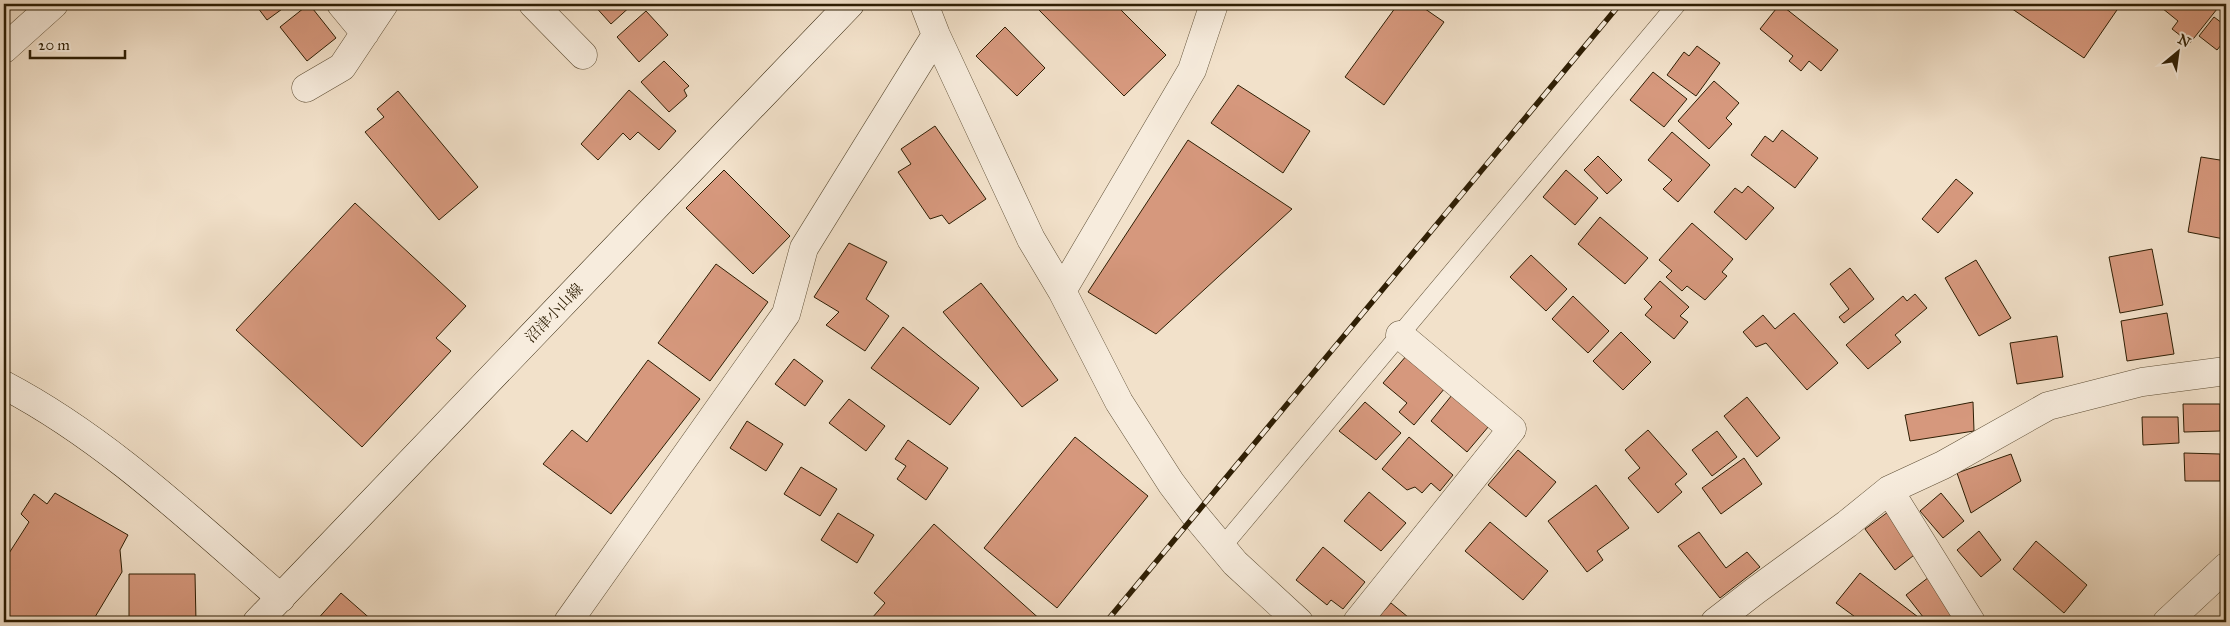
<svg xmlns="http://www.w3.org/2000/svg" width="2230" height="626" viewBox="0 0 2230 626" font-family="'IM FELL Great Primer','Noto Serif JP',serif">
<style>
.building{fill:#d6987d;stroke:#2e1e04}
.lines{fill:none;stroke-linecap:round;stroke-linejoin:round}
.lane-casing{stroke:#5f4f36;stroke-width:19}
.street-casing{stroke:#5f4f36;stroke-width:29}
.secondary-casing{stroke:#2e1e04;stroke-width:29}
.lane{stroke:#f7ecdd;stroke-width:18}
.street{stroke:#f7ecdd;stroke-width:28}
.secondary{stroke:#f7ecdd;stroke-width:28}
.rail-casing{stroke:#2e1e04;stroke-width:5.5}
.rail{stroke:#f7ecdd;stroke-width:4;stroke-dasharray:11;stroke-linecap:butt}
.labels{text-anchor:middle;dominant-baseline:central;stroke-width:5;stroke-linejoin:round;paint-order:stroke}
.street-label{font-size:15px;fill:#2e1e04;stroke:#f7ecdd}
</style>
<rect width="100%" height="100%" fill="#f2e1ca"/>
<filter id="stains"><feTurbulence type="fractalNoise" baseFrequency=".004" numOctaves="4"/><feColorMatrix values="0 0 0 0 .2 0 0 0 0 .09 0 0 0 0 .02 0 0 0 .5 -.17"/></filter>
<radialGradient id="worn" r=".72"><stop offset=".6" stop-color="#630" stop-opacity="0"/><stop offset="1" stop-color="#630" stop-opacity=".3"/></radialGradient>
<!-- building -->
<path class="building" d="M 255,4 L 289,4 L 267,20 Z
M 309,4 L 336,38 L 307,61 L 280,27 Z
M 593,4 L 633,4 L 611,24 Z
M 1043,4 L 1115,4 L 1166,55 L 1124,96 L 1038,9 Z
M 1398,4 L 1418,4 L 1444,22 L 1384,105 L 1345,77 Z
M 1780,4 L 1838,50 L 1821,71 L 1809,61 L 1801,71 L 1789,61 L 1793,56 L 1760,29 Z
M 2005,4 L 2115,4 L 2119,7 L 2084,58 Z
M 2157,4 L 2221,4 L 2190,43 L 2172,29 L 2178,21 Z
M 646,11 L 668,35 L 639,62 L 617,37 Z
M 2214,17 L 2226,26 L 2226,39 L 2217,50 L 2199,36 Z
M 1005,27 L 1045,68 L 1017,96 L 976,56 Z
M 1697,46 L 1720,63 L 1696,96 L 1667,75 L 1684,52 L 1689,56 Z
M 664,61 L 689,86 L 684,90 L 687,96 L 669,112 L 641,82 Z
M 1653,72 L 1687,99 L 1664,127 L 1630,100 Z
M 1714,81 L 1739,103 L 1726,118 L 1732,124 L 1709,149 L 1678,121 Z
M 1238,85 L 1310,131 L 1283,173 L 1211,123 Z
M 629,90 L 676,131 L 659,150 L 638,132 L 630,140 L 623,133 L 598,160 L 581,144 Z
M 398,91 L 478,187 L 439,220 L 365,132 L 384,117 L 377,109 Z
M 935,126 L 986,199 L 949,224 L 942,215 L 930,219 L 898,172 L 911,164 L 901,149 Z
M 1782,130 L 1818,158 L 1795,188 L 1751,155 L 1765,136 L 1773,142 Z
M 1672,132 L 1710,165 L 1678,202 L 1663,189 L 1672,180 L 1648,160 Z
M 1188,140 L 1292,209 L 1156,334 L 1088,292 Z
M 1598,156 L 1622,180 L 1607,194 L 1584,170 Z
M 2201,157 L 2226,161 L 2226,253 L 2222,252 L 2224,239 L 2188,232 Z
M 724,170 L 790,236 L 753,274 L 686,208 Z
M 1566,170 L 1598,198 L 1575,225 L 1543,197 Z
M 1956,179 L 1973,193 L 1938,233 L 1922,219 Z
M 1748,186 L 1774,208 L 1746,240 L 1714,212 L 1735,188 L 1742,193 Z
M 355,203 L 466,306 L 436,338 L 451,351 L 362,447 L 236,330 Z
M 1600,217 L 1648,258 L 1625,284 L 1578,244 Z
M 1692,223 L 1733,259 L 1722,272 L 1727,276 L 1705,300 L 1687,286 L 1682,291 L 1666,277 L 1672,271 L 1659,260 Z
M 849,243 L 887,262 L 866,299 L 889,316 L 865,351 L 826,325 L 839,312 L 814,297 Z
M 2152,249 L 2163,305 L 2120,313 L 2109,257 Z
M 1531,255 L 1567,289 L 1546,311 L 1510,277 Z
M 1976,260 L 2011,318 L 1979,336 L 1945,278 Z
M 716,264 L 768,302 L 710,381 L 658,343 Z
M 1850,268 L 1874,299 L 1844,323 L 1839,317 L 1849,309 L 1830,284 Z
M 1660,281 L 1689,307 L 1680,316 L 1688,322 L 1674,339 L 1645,315 L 1652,307 L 1644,299 Z
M 981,283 L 1058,380 L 1022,407 L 943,312 Z
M 1915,294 L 1927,308 L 1895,335 L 1901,342 L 1868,369 L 1846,345 L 1903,296 L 1907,301 Z
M 1573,296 L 1609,331 L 1588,353 L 1552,319 Z
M 1794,313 L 1838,363 L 1807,390 L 1766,343 L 1756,347 L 1743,332 L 1763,315 L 1775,329 Z
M 2167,313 L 2174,354 L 2127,361 L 2121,321 Z
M 903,327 L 979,388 L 950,425 L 871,368 Z
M 1621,332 L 1651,362 L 1623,390 L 1593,361 Z
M 2057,336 L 2063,377 L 2017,384 L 2010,343 Z
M 1407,355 L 1445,388 L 1414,425 L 1399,412 L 1407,403 L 1383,383 Z
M 794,359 L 823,381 L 805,406 L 775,384 Z
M 648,360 L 700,399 L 611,514 L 543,464 L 572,430 L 587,442 Z
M 1452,395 L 1489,426 L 1467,452 L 1431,421 Z
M 1747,397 L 1780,438 L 1757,457 L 1724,416 Z
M 849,399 L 885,426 L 866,451 L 829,423 Z
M 1365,402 L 1401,433 L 1376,460 L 1339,431 Z
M 1973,402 L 1974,431 L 1910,441 L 1905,415 Z
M 2183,404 L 2220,404 L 2220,431 L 2184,432 Z
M 2142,417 L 2178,417 L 2179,443 L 2143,445 Z
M 747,421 L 783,444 L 766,471 L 730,448 Z
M 1648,430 L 1687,474 L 1675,484 L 1682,492 L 1658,513 L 1628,478 L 1640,468 L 1625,450 Z
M 1717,431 L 1737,457 L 1712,476 L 1692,450 Z
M 1075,437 L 1148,496 L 1057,608 L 984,548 Z
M 1409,437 L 1453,475 L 1440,491 L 1431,483 L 1422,493 L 1415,487 L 1407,490 L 1382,469 Z
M 908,440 L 948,468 L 926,500 L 897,479 L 906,466 L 895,459 Z
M 1518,450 L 1556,482 L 1526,517 L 1488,485 Z
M 2184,453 L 2220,454 L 2220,481 L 2185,481 Z
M 2011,454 L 2021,481 L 1971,513 L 1957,473 Z
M 1744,458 L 1762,484 L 1721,514 L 1702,488 Z
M 801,467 L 837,489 L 820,516 L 784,494 Z
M 1596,485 L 1629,528 L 1597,551 L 1603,560 L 1587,572 L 1548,521 Z
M 1369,492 L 1406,523 L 1381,551 L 1344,521 Z
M 55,493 L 128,535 L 120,550 L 122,572 L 92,622 L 4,622 L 4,561 L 29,522 L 21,514 L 34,494 L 47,504 Z
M 1941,493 L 1964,521 L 1943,538 L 1920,511 Z
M 1888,512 L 1918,552 L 1895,570 L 1865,529 Z
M 838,513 L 874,535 L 857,563 L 821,540 Z
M 1490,522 L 1548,571 L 1523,600 L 1465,551 Z
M 934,524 L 1043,622 L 876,622 L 872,618 L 885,603 L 874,593 Z
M 1979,531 L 2001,560 L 1981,577 L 1957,550 Z
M 1699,532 L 1726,568 L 1747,552 L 1760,567 L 1720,598 L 1678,546 Z
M 2036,541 L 2087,585 L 2064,613 L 2013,569 Z
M 1323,547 L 1365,582 L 1343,609 L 1331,600 L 1327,605 L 1296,580 Z
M 1860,573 L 1922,620 L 1921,622 L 1862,622 L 1836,603 Z
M 129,574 L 195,574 L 196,622 L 129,622 Z
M 1929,577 L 1960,617 L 1953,622 L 1927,622 L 1906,595 Z
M 341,593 L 374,622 L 315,622 Z
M 1391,603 L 1414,622 L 1374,622 Z
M 1751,616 L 1757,622 L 1744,622 Z"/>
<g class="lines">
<!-- lane casing -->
<g class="lane-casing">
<path id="lane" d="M 1222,547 L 1677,4"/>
</g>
<!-- street casing -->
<g class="street-casing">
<path id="street" d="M 341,4 L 365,33
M 533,4 L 583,55
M 924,4 L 936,35 L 1031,239 L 1062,291 L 1119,402 L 1171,483 L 1195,515 L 1235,563 L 1299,622
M 4,49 L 54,4
M 306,88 L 342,67 L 384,4
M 1062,291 L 1192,70 L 1214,4
M 1889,490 L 1971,622
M 568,622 L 786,314 L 804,248 L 936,35
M 1357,622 L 1512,429 L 1400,335
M 1715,622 L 1755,591 L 1847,524 L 1889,490 L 1943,465 L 2048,406 L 2142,382 L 2226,371
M 2167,622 L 2226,567"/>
</g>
<!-- secondary casing -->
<g class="secondary-casing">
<path id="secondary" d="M 4,385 C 107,439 193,522 281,598
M 257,622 L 850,4"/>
</g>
<!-- lane -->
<use href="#lane" class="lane"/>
<!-- street -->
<use href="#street" class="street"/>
<!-- secondary -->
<use href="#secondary" class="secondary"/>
<!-- rail casing -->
<g class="rail-casing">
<path id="rail" d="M 1106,622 L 1620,4"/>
</g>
<!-- rail -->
<use href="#rail" class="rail"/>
</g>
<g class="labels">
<!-- street labels -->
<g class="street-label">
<text transform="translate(554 313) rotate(-46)">沼津小山線</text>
</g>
</g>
<!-- margin -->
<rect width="2230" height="626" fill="none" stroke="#f2e1ca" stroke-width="20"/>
<rect x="5" y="5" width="2220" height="616" fill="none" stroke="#2e1e04" stroke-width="2.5"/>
<rect x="10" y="10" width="2210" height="606" fill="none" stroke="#2e1e04"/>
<!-- north arrow -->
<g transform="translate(2178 52) rotate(29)" stroke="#f7ecdd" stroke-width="4" paint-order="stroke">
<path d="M0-4L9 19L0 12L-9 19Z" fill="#2e1e04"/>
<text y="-8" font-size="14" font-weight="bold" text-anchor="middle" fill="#2e1e04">N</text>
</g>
<!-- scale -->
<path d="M30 50v8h95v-8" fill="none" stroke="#2e1e04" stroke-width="2.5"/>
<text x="38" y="50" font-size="15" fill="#2e1e04" stroke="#f7ecdd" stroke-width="4" paint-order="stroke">20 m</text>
<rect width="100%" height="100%" filter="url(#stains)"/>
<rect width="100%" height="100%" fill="url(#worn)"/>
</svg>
